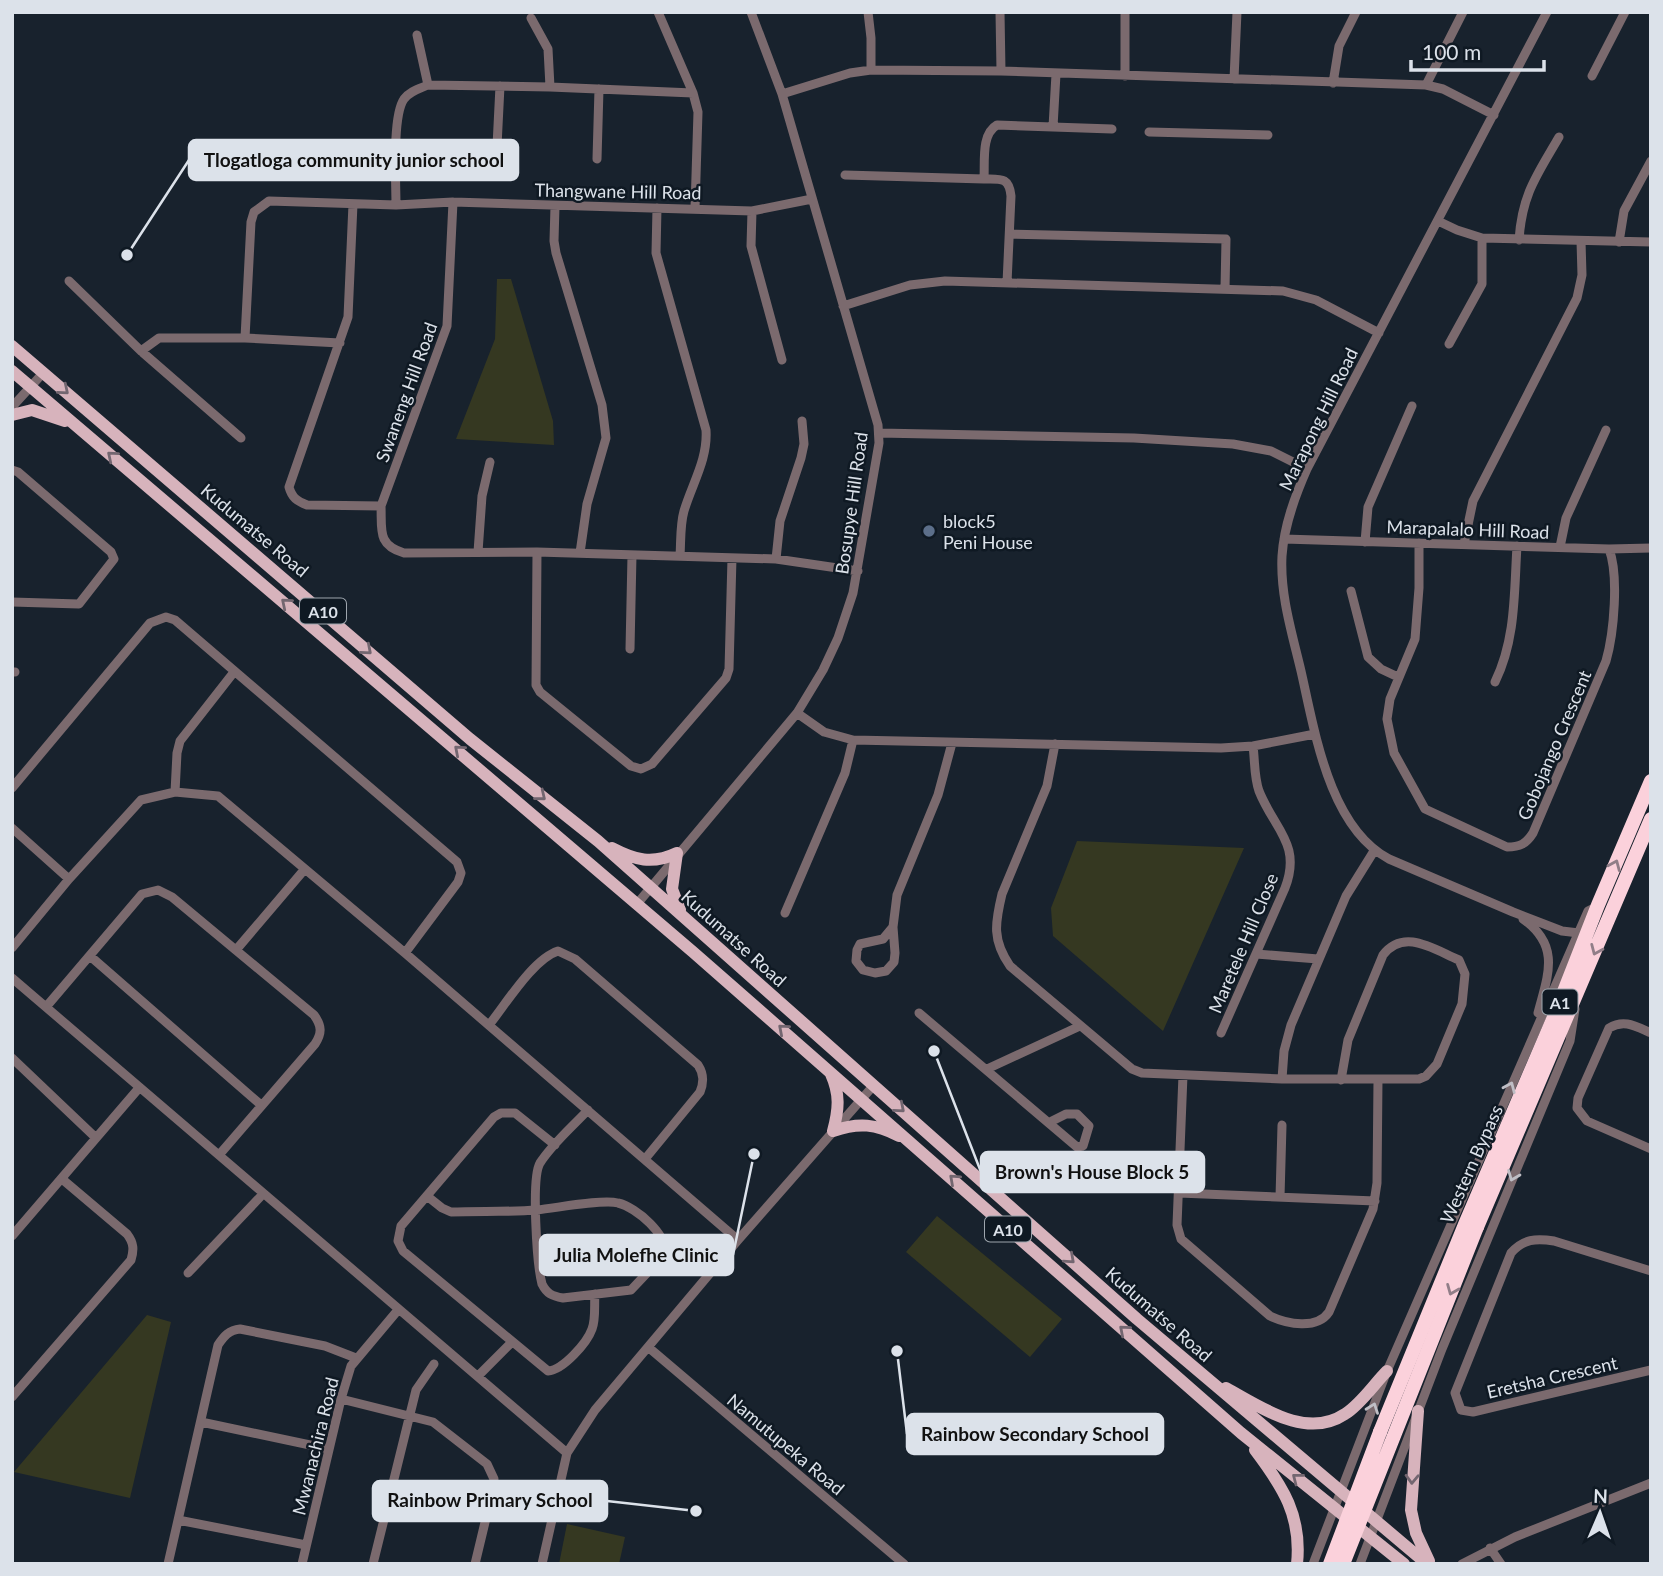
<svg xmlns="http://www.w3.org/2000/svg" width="1663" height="1576" viewBox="0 0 1663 1576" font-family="Lato,sans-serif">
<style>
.green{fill:#353821}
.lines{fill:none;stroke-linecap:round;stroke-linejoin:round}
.minor{stroke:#7b6a6e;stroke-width:9}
.major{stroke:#d7b3bc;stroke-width:12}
.highway{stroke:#fbd1db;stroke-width:14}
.highway-bridge{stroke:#fbd1db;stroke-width:14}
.oneway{stroke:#736670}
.oneway2{stroke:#917e88}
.oneway3{stroke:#bfbec5}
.service-dot{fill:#5c6f8a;stroke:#0f1923;stroke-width:2.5}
.labels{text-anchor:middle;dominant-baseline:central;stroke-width:5;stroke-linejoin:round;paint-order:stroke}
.shield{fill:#0f1923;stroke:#9ea6ae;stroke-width:2}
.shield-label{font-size:16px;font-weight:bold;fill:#dce2ea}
.street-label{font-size:18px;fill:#dce2ea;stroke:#0f1923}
.poi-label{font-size:18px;fill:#dce2ea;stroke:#0f1923;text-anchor:start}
.leader{fill:none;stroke:#dce2ea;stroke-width:2.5}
.callout-dot{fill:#dce2ea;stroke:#0f1923;stroke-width:2.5}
.callout{fill:#dce2ea;stroke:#dce2ea;stroke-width:2.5}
.callout-label{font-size:19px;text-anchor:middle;font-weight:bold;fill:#111}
</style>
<rect width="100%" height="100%" fill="#18222d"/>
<!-- green -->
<path class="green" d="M 497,279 L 511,279 L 553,421 L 554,445 L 456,439 L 495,339 Z
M 1077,841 L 1244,848 L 1163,1031 L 1053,936 L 1051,908 Z
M 937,1216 L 1062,1319 L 1030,1357 L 906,1252 Z
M 147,1315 L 171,1322 L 130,1498 L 14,1472 Z
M 567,1524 L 625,1537 L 619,1564 L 559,1564 Z"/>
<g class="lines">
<!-- minor -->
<path class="minor" d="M 658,12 L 693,93 L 698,112 L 695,208
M 868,12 L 871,38 L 871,70
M 1000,12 L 1001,71
M 1547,12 L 1307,469 C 1295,496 1284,525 1282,556 C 1280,595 1292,633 1301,671 C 1315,732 1329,827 1389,859 L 1513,912 L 1562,931 L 1579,933
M 531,18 L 548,49 L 550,87
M 417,35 L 428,85
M 1125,76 L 1125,12
M 1592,76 L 1625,12
M 1234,79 L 1237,12
M 1333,83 L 1339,46 L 1356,12
M 1426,85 L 1463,12
M 782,94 L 850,73 L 871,70 L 1001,71 L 1426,85 L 1443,89 L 1494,115
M 1053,127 L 1056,74
M 1149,132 L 1268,135
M 597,159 L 599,89
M 496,166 L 500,86
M 845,175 L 984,179 C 1001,179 1009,177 1011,196 L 1007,283
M 984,179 C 985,161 981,134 997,125 L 1112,129
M 453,202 L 447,326 L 381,506 C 382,530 377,545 404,553 L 537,552 L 776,559 L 858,571
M 353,204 L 348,317 L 289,487 C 292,498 297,501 307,505 L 381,506
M 396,205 C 396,182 392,116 404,99 C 410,91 419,89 428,85 L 550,87 L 693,93
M 555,206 L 554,241 L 556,253 L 602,405 L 606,438 L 587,504 L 580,553
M 657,208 L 656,253 L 706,430 C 708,459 692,484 684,511 C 680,525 681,541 680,556
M 752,211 L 751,246 L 782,360
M 1438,221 L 1457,230 L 1482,238 L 1651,242
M 1010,234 L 1226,239 L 1225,289
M 1519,240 C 1522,194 1537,175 1559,137
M 1619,242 L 1624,211 L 1651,161
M 69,281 L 141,351 L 241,438
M 843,306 L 910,285 L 945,281 L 1283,291 L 1316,300 L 1379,333
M 245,338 L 251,222 L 254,212 L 269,201 L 396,205 L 453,202 L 752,211 L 812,199
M 1449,344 L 1482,284 L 1482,238
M 141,351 L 159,338 L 245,338 L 340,343
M 12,407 L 44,372
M 879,433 L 1134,438 L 1233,444 L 1271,451 L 1307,469
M 12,470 L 18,472 L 111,552 L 114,559 L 79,604 L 12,602
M 1284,539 L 1609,549 L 1651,548
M 1365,542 L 1368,507 L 1412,406
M 1419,543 L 1419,588 L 1415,639 L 1390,699 L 1387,719 L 1394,753 L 1425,809 L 1507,847 C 1520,847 1526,844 1533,833 L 1606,661 C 1614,633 1619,575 1609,549
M 1464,544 L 1473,501 L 1577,298 L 1582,275 L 1581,241
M 1560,547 L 1566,518 L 1606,430
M 478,552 L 482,496 L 490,462
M 537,552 L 536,685 L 540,692 L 631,766 L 641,769 L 652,764 L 726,678 L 729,669 L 732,558
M 776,559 L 780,521 L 801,458 L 804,444 L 802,421
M 1351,591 L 1368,657 L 1381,669 L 1398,677
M 630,649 L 632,555
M 12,672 L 15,672
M 1495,682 C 1516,639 1514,593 1517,546
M 797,713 L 824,732 L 853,740 L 1221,748 L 1253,746 L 1315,734
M 1055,744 L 1047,786 L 1002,894 C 995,923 992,940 1010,966 L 1132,1069 L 1142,1073 L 1282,1079 L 1419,1079 L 1426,1076 L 1437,1064 L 1462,1004 L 1465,974 L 1459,960 C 1433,949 1404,928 1383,955 L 1348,1040 L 1341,1080
M 12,788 L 150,623 L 166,617 L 175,620 L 457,862 L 461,873 L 458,882 L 405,953
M 175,792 L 177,753 L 180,741 L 234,672
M 12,828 L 69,879
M 637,904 L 797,713 L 823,670 L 838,638 L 853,593 L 879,443 L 878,425 L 782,94 L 751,12
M 785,913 L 845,773 L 853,740
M 1523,919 C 1561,946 1548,975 1538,1013
M 893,927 L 883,939 L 860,944 L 857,950 L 856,961 L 863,970 L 875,973 L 886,971 L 894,962 L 895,953 L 893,927 L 897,895 L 938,795 L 952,743
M 12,948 L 69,879 L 141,800 L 175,792 L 218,796 L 405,953 L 738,1240
M 236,950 L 304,870
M 1256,954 L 1318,959
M 90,956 L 261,1105
M 12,978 L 567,1453
M 46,1007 L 142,894 L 158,890 L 172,897 L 314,1015 C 322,1026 322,1033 315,1044 L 219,1155
M 919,1013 L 1077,1147 L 1083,1146 L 1089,1126 L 1077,1114 L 1066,1114 L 1050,1122
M 489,1025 C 506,1004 533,959 558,951 L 575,959 L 698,1065 C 704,1074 704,1082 700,1092 L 645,1159
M 1221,1033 L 1285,888 C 1302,844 1274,829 1259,791 C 1254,777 1255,761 1253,746
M 1651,1033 C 1635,1026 1624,1019 1609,1028 L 1578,1098 L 1577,1108 L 1587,1121 L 1651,1149
M 12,1058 L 95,1137
M 987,1069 L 1080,1026
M 1183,1075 L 1177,1225 L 1181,1239 L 1270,1316 C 1287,1324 1317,1330 1329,1312 L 1373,1209 L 1377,1183 L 1378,1080
M 1282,1079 L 1284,1051 L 1291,1025 L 1346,896 L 1374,851
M 555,1145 L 515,1113 L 501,1113 L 494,1117 L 401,1226 L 398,1241 L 403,1251 L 548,1371 C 563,1370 587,1343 592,1329 C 596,1319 594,1305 595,1294
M 1179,1193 L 1375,1201
M 427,1196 L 442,1208 L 451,1212 C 480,1211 509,1212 537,1210 C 557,1208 602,1199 618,1203 C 636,1207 670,1236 664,1255 L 631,1290 L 563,1298 C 552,1296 547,1294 542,1284 C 537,1265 531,1178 540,1163 C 552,1144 572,1127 588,1110
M 1280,1197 L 1282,1125
M 12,1236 L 139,1088
M 1651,1271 L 1554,1241 C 1536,1238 1523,1239 1511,1253 L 1455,1393 L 1461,1410 L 1473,1412 L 1651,1370
M 188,1273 L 263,1194
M 648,1347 L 904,1564
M 478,1376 L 512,1342
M 12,1397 L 131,1260 C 134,1250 134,1243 127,1234 L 62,1179
M 341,1399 L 433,1422 L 487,1464 L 494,1479 L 493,1489 L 475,1564
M 201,1422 L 329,1449
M 178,1520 L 306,1545
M 1490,1548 L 1501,1564
M 168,1564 L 218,1345 C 224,1336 229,1330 240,1329 L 325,1346 L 356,1358
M 302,1564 L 341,1399 L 351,1366 L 398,1310
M 373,1564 L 416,1390 L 434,1364
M 542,1564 L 567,1453 L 595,1410 L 738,1240 L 874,1085
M 1313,1564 L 1387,1371 L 1588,911 L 1592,909
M 1360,1564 L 1442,1349 L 1570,1041 L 1575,1009
M 1462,1564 L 1515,1537 L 1651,1483"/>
<!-- major -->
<path class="major" d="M 12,346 L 470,739 L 598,841 L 1137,1319 L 1427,1564
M 12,371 L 693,952 L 1241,1433 L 1404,1564
M 12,415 L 32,410 L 65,421
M 612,848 C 635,860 652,865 677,853
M 677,853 L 672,889 L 680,910
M 831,1074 C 840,1094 839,1109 833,1131
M 833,1131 C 859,1122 876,1124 899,1136
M 1226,1388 C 1261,1407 1306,1440 1345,1414 C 1361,1404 1374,1384 1387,1371
M 1418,1411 L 1411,1510 L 1416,1533 L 1429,1561
M 1255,1450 C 1283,1487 1302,1516 1297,1564"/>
<!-- highway -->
<path class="highway" d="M 1477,1227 L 1651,819
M 1380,1432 L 1466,1222 L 1554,1017 L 1598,905 L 1651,781"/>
<!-- highway-bridge -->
<path class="highway-bridge" d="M 1330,1564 L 1380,1432
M 1343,1564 L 1477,1227"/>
</g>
<!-- one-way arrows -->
<defs><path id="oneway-chevron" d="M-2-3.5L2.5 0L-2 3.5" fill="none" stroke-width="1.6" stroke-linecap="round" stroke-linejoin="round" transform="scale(1.75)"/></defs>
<g class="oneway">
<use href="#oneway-chevron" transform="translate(64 390) rotate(40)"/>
<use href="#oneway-chevron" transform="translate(112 456) rotate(-140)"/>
<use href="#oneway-chevron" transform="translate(286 603) rotate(-140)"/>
<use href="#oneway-chevron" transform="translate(367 650) rotate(41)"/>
<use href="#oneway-chevron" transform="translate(459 750) rotate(-139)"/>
<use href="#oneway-chevron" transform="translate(541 796) rotate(39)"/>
<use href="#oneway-chevron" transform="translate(783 1029) rotate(-139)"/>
<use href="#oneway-chevron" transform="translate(900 1108) rotate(41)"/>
<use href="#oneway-chevron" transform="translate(954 1179) rotate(-138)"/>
<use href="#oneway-chevron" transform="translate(1070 1259) rotate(42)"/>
<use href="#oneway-chevron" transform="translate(1124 1330) rotate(-139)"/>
<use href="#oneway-chevron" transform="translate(1297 1478) rotate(-142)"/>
<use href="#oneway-chevron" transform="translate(1412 1479) rotate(92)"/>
</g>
<g class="oneway2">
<use href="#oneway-chevron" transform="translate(1615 865) rotate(-67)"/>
<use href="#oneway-chevron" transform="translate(1596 950) rotate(113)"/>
<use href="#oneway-chevron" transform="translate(1452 1290) rotate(112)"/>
</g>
<g class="oneway3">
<use href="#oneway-chevron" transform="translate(1510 1087) rotate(-67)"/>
<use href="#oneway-chevron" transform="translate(1513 1176) rotate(112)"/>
<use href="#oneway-chevron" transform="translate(1373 1408) rotate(-70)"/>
</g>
<!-- markers -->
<circle class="service-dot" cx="929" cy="531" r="7"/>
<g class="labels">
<!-- shield labels -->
<g class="shield">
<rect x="300" y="598.5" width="46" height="25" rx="5"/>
<rect x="1542.5" y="989.5" width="35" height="25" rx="5"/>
<rect x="985" y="1216.5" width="46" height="25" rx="5"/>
</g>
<g class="shield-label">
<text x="323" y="611">A10</text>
<text x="1560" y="1002">A1</text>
<text x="1008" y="1229">A10</text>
</g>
<!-- street labels -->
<g class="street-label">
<text transform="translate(618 191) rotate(1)">Thangwane Hill Road</text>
<text transform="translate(406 392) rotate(-70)">Swaneng Hill Road</text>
<text transform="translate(1318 419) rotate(-64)">Marapong Hill Road</text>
<text transform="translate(851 503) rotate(-82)">Bosupye Hill Road</text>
<text transform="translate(1468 529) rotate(2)">Marapalalo Hill Road</text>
<text transform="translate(255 530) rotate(40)">Kudumatse Road</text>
<text transform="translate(1554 745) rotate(-67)">Gobojango Crescent</text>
<text transform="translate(734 938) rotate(42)">Kudumatse Road</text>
<text transform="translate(1243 943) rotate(-67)">Maretele Hill Close</text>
<text transform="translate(1471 1164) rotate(-66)">Western Bypass</text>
<text transform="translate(1159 1314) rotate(41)">Kudumatse Road</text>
<text transform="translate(1552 1377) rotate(-13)">Eretsha Crescent</text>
<text transform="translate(786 1444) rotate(40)">Namutupeka Road</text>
<text transform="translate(315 1446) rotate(-76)">Mwanachira Road</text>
</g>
<!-- poi labels -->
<g class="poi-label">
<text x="943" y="521">block5<tspan x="943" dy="21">Peni House</tspan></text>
</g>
</g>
<!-- callouts -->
<path class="leader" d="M127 255L189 160M934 1051L981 1172M754 1154L733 1255M897 1351L907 1434M696 1511L607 1501"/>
<g class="callout-dot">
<circle cx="127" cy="255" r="7"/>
<circle cx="934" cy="1051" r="7"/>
<circle cx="754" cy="1154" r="7"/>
<circle cx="897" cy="1351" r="7"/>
<circle cx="696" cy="1511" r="7"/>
</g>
<g class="callout">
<rect x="189" y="140" width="329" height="40" rx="7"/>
<rect x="981" y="1152" width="223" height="40" rx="7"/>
<rect x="540" y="1235" width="193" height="40" rx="7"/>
<rect x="907" y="1414" width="256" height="40" rx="7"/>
<rect x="373" y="1481" width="234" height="40" rx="7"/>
</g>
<g class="callout-label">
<text x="354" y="167">Tlogatloga community junior school</text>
<text x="1092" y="1179">Brown's House Block 5</text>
<text x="636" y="1262">Julia Molefhe Clinic</text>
<text x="1035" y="1441">Rainbow Secondary School</text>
<text x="490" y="1507">Rainbow Primary School</text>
</g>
<!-- border -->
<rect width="1663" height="1576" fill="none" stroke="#dce2ea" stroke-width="28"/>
<!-- north arrow -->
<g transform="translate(1600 1513) rotate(2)" stroke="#0f1923" stroke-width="5" paint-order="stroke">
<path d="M0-5L12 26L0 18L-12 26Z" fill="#dce2ea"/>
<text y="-10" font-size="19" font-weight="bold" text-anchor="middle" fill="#dce2ea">N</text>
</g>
<!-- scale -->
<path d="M1411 60v10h133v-10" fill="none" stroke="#dce2ea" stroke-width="3.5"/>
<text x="1422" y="60" font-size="21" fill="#dce2ea" stroke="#0f1923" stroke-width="5" paint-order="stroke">100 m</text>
</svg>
